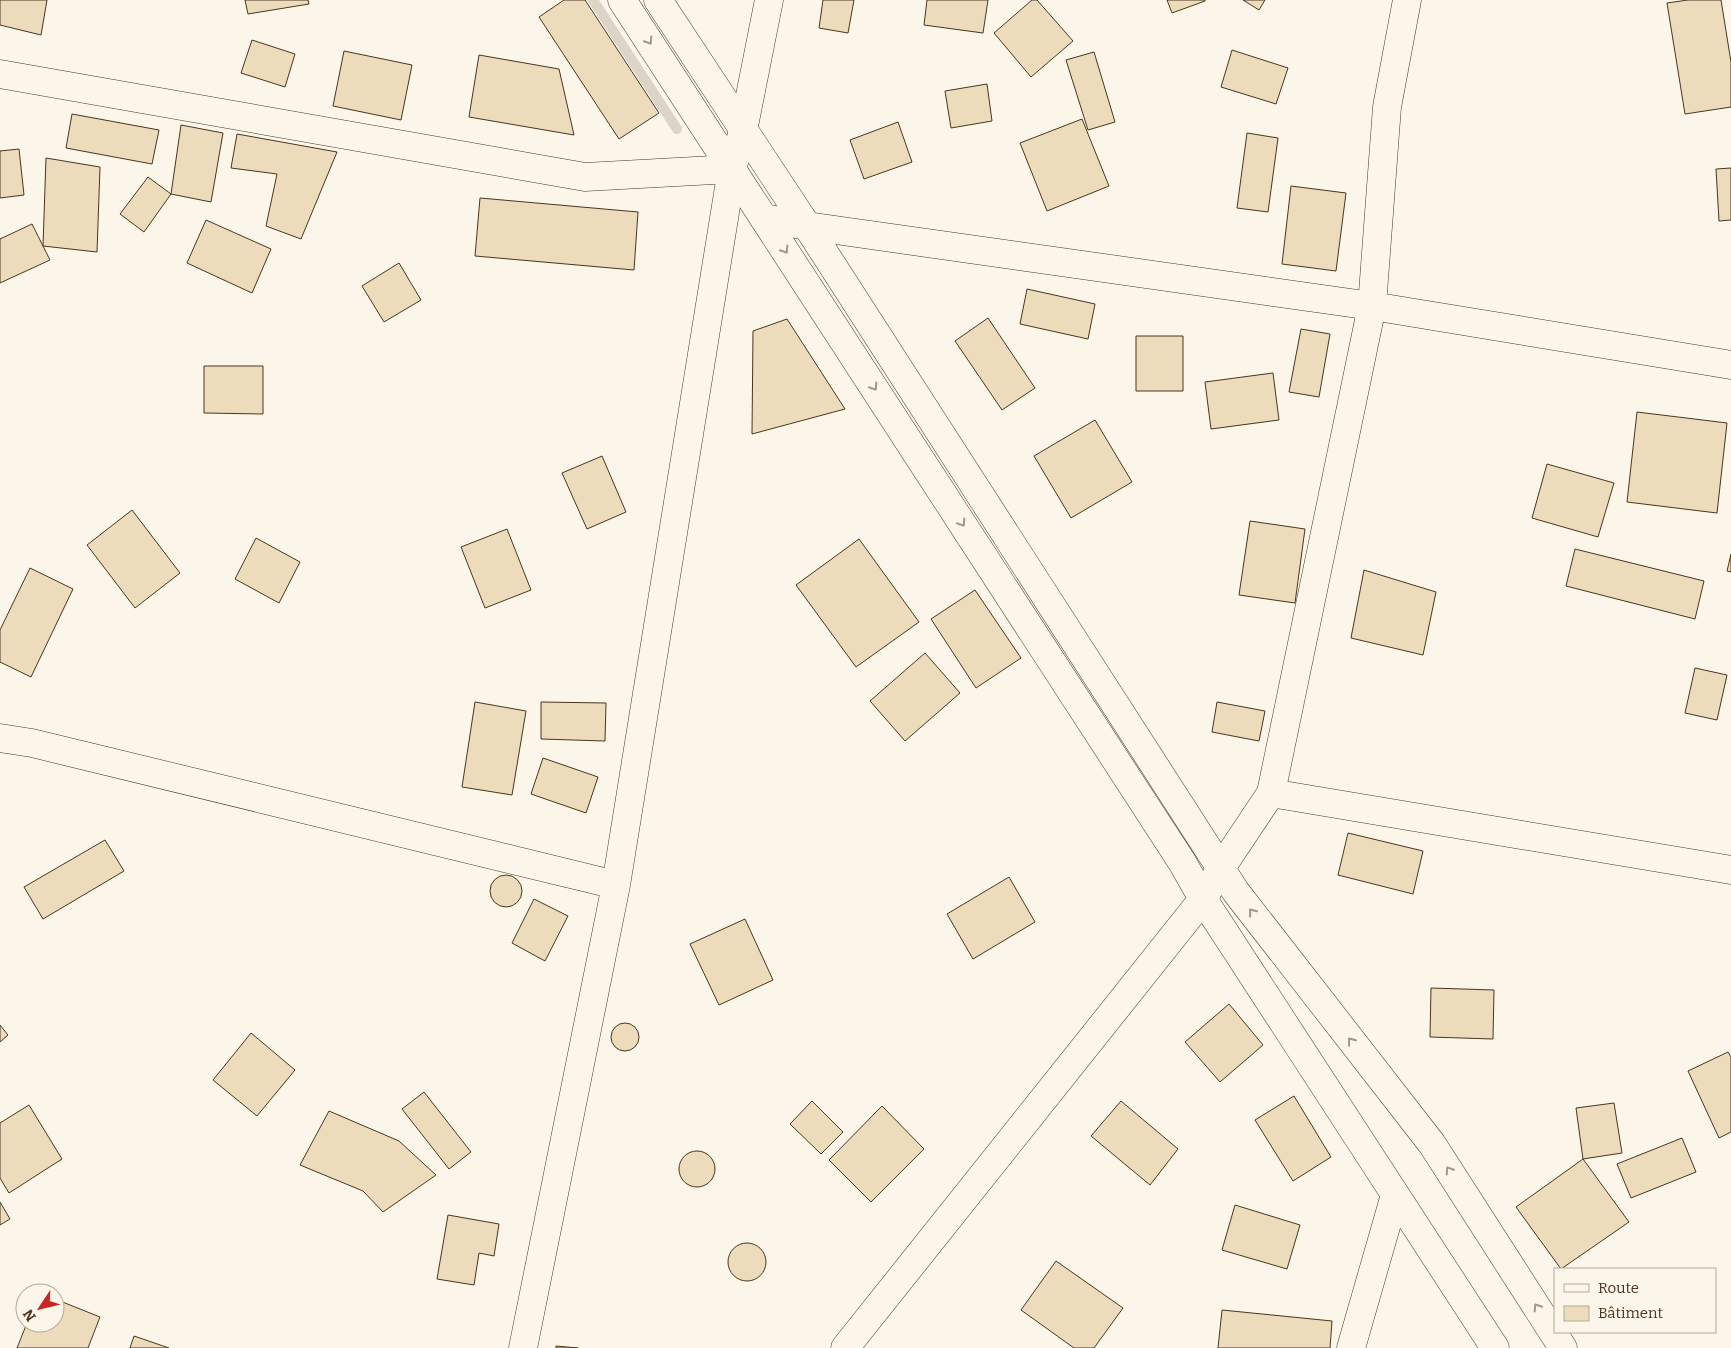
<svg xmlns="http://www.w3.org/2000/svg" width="1731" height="1348" viewBox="0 0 1731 1348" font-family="Bitter,serif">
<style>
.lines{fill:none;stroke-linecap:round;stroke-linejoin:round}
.stream{stroke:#dcd4c6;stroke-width:10}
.building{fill:#ecdcbc;stroke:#4a3520}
.minor-casing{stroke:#4a3520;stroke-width:29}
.highway-casing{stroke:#4a3520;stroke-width:29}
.minor{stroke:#fbf6e9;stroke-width:28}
.highway{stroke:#fbf6e9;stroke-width:28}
.oneway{stroke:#a29684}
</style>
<rect width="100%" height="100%" fill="#fbf6e9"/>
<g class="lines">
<!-- stream -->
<path class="stream" d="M 593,0 L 677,129"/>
</g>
<!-- building -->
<path class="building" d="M 0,0 L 47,0 L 41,35 L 0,25 Z
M 245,0 L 308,0 L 309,4 L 248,14 Z
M 564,0 L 585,0 L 659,113 L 619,139 L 539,17 Z
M 823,0 L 854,0 L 848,33 L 819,28 Z
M 927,0 L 988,0 L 983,33 L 924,25 Z
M 1032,0 L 1037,0 L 1073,41 L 1031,77 L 994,33 Z
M 1167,0 L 1205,0 L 1205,1 L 1172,13 Z
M 1243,0 L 1265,0 L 1259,10 Z
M 1688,0 L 1721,0 L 1731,62 L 1731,107 L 1685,114 L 1667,3 Z
M 252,40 L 295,54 L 285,87 L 241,73 Z
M 1232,50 L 1288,68 L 1276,104 L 1221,87 Z
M 344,51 L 412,65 L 401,120 L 333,106 Z
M 1094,52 L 1115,122 L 1088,130 L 1066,60 Z
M 479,55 L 559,69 L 574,135 L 469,117 Z
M 987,84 L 992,121 L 951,128 L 945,91 Z
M 72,114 L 159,130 L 152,164 L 66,148 Z
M 1082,119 L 1109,186 L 1047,211 L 1020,143 Z
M 898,122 L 912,162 L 864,179 L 850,140 Z
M 181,125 L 223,133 L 211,202 L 171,194 Z
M 1247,133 L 1278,138 L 1268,212 L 1237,208 Z
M 237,134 L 337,152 L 301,239 L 266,226 L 277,174 L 231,168 Z
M 19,149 L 24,195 L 0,198 L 0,151 Z
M 46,158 L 100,167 L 97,252 L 43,246 Z
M 1731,168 L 1731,220 L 1719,221 L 1716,169 Z
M 148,177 L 171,194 L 144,232 L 120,214 Z
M 1291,186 L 1346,193 L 1336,271 L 1282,264 Z
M 480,198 L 638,212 L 634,270 L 475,256 Z
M 206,220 L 271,249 L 252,293 L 187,263 Z
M 32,224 L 50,260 L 0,283 L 0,239 Z
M 399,263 L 421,300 L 384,322 L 362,286 Z
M 1027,289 L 1095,304 L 1088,339 L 1020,324 Z
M 988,318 L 1035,388 L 1002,410 L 955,341 Z
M 787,319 L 845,409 L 752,434 L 753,331 Z
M 1301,329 L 1330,334 L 1319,397 L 1289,392 Z
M 1136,336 L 1183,336 L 1183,391 L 1136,391 Z
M 204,366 L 263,366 L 263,414 L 204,413 Z
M 1273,373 L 1279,420 L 1211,429 L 1205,382 Z
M 1637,412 L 1727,423 L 1717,513 L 1627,502 Z
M 1095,420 L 1132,482 L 1071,518 L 1034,456 Z
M 602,456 L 626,512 L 587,529 L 562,473 Z
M 1547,464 L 1614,483 L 1598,537 L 1532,518 Z
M 132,510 L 180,573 L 135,608 L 87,545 Z
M 1250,521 L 1305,529 L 1295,603 L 1239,595 Z
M 507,529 L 531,590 L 485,608 L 461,547 Z
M 256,538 L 300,562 L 279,603 L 235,579 Z
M 859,539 L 919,622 L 856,667 L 796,585 Z
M 1575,549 L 1704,581 L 1695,619 L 1566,586 Z
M 1731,554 L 1731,572 L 1727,571 Z
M 30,568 L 73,589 L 31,677 L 0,662 L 0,630 Z
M 1364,570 L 1436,592 L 1423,655 L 1351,638 Z
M 975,590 L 1021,658 L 976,688 L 931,619 Z
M 925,653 L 960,693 L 905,741 L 870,701 Z
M 1695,668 L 1727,675 L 1717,720 L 1685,713 Z
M 475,702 L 526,711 L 512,795 L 462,787 Z
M 541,702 L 606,703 L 605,741 L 541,739 Z
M 1217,702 L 1265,711 L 1259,741 L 1212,732 Z
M 543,758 L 598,777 L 586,813 L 531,794 Z
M 1348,833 L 1423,851 L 1413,894 L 1338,875 Z
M 105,840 L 124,871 L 43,919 L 24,887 Z
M490 891a16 16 0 1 1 32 0a16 16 0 1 1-32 0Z
M 1009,877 L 1035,922 L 973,959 L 947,914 Z
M 534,899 L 568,916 L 545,961 L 512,943 Z
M 745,919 L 773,980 L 719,1005 L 690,944 Z
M 1431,988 L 1494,990 L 1493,1039 L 1430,1037 Z
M 1229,1004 L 1263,1045 L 1220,1082 L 1185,1042 Z
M611 1037a14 14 0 1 1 28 0a14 14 0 1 1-28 0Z
M 0,1025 L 8,1035 L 0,1042 Z
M 251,1033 L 295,1070 L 257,1116 L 213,1080 Z
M 1728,1052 L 1731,1057 L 1731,1132 L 1719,1138 L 1688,1071 Z
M 424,1092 L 471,1152 L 449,1169 L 402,1109 Z
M 1294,1096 L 1331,1157 L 1293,1181 L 1255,1120 Z
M 812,1101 L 843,1132 L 821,1154 L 790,1124 Z
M 1121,1101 L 1178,1149 L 1150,1185 L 1091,1136 Z
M 1614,1103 L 1622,1153 L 1583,1159 L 1576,1108 Z
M 29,1105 L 62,1159 L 9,1193 L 0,1178 L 0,1123 Z
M 882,1106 L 924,1149 L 871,1202 L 829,1160 Z
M 329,1111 L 399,1141 L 436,1175 L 383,1212 L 363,1191 L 300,1165 Z
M 1682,1138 L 1696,1172 L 1631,1198 L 1617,1164 Z
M679 1169a18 18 0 1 1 36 0a18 18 0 1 1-36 0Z
M 1583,1159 L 1629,1222 L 1561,1269 L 1516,1207 Z
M 0,1202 L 10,1219 L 0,1225 Z
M 1235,1205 L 1300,1225 L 1287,1269 L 1222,1250 Z
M 448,1215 L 499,1224 L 494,1256 L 479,1253 L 474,1285 L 437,1279 Z
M728 1262a19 19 0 1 1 38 0a19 19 0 1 1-38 0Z
M 1056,1261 L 1123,1308 L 1094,1348 L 1074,1348 L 1021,1310 Z
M 55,1299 L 100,1317 L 88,1348 L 17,1348 L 27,1323 L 55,1323 Z
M 1222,1310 L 1332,1321 L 1330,1348 L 1218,1348 Z
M 134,1336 L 169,1348 L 130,1348 Z
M 556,1346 L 578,1348 L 556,1348 Z"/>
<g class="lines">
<!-- minor casing -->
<g class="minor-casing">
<path id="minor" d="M 0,74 L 585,177 L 732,169
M 764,218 L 807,226 L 1372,306 L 1731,365
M 0,738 L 32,743 L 616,885
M 1271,793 L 1372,306 L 1387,107 L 1407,0
M 523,1348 L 616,885 L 732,169 L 743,131 L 769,0
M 845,1348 L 1203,899 L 1221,868 L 1271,793 L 1731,870
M 1351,1348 L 1395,1195"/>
</g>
<!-- highway casing -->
<g class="highway-casing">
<path id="highway" d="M 622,0 L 1182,862 L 1203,899 L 1495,1348
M 658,0 L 807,226 L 1236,892 L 1432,1144 L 1563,1348"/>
</g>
<!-- minor -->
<use href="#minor" class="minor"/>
<!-- highway -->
<use href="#highway" class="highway"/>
</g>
<!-- one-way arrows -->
<defs><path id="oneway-chevron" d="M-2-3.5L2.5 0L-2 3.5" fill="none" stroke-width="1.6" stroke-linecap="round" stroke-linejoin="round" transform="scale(1.25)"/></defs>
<g class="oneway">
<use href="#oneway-chevron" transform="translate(649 41) rotate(57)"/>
<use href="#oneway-chevron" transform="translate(785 250) rotate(57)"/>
<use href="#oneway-chevron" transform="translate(874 387) rotate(57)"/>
<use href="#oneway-chevron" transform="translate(962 523) rotate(57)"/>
<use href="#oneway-chevron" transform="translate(1252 912) rotate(-128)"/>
<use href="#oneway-chevron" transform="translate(1351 1041) rotate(-128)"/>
<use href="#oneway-chevron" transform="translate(1449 1170) rotate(-123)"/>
<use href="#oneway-chevron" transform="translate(1537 1307) rotate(-123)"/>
</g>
<!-- legend -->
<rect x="1554" y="1268" width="162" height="65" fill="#fbf6e9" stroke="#b4a999"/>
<rect x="1564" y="1284" width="25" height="8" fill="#fbf6e9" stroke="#b4a999"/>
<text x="1598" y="1293" font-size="15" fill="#4a3520">Route</text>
<rect x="1564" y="1306" width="25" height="15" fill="#ecdcbc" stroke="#b4a999"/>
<text x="1598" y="1318" font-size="15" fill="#4a3520">Bâtiment</text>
<!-- north arrow -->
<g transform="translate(40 1308) rotate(235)"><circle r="24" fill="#fbf6e9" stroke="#b4a999"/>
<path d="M0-4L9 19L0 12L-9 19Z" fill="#c62828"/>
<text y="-8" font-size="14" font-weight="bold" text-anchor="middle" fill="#4a3520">N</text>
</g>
</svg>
